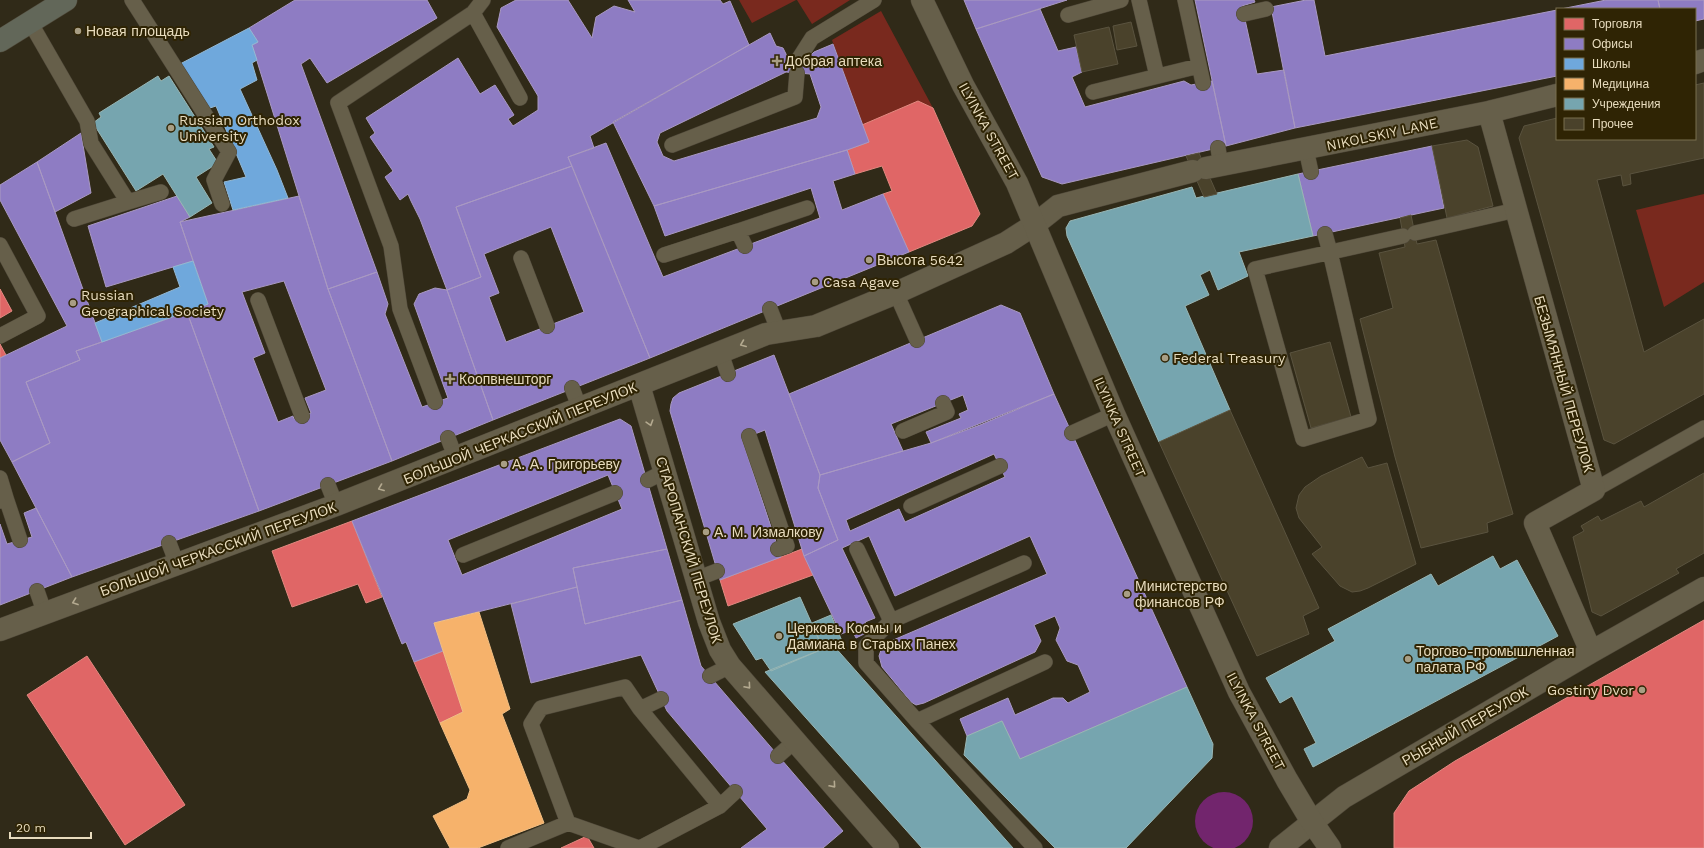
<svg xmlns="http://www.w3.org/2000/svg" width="1704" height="848" viewBox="0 0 1704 848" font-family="'Work Sans',sans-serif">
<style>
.green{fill:#79291e}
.water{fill:#72256d}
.shops{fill:#e06666;stroke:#e28980}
.offices{fill:#8e7cc3;stroke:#a999c2;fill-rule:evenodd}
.schools{fill:#6fa8dc;stroke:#93b8d3}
.health{fill:#f6b26b;stroke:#f2bf84}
.public{fill:#76a5af;stroke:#98b6b4}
.building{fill:#4a422b;stroke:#5a533f}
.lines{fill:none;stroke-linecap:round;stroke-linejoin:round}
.service-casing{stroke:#4e4738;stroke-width:16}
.minor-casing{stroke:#4e4738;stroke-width:23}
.tertiary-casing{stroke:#4e4738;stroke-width:23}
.primary-casing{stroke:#4e4738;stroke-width:23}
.service{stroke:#665f4a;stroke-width:15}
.minor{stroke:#665f4a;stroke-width:22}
.tertiary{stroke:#665f4a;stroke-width:22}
.primary{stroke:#626759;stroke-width:22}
.oneway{stroke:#b4aa90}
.poi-dot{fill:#a89e84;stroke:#2f2404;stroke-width:1.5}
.labels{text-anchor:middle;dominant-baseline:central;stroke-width:4;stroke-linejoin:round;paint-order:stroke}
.poi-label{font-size:14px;fill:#e8dcbe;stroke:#2f2404;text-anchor:start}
.street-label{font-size:14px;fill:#e8dcbe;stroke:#2f2404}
</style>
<rect width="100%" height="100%" fill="#302a18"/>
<!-- green -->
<path class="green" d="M 739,0 L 796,0 L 752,23 Z
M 797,0 L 850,0 L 812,24 Z
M 881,11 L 933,108 L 862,125 L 832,40 Z
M 1704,194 L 1704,282 L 1664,307 L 1636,210 Z"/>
<!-- water -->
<path class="water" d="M1195 821a29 29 0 1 1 58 0a29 29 0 1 1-58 0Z"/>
<!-- shops -->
<path class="shops" d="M 918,101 L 933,108 L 980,214 L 972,226 L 909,252 L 883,194 L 892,191 L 882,166 L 855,174 L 847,150 L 869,142 L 862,125 Z
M 0,289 L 12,311 L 0,318 Z
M 0,344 L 6,355 L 0,358 Z
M 352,521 L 382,597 L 366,603 L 358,584 L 292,607 L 272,551 Z
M 802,549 L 813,575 L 728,606 L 720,580 Z
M 1704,620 L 1704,848 L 1394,848 L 1394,813 L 1409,791 L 1455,761 Z
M 443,651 L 463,712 L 440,723 L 414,662 Z
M 87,656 L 185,805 L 125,845 L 27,695 Z
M 587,836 L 594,848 L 561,848 Z"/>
<!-- offices -->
<path class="offices" d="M 295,0 L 427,0 L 437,18 L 327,83 L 310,58 L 301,64 L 377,272 L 328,289 L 252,45 L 258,42 L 249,28 Z
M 516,0 L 568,0 L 592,38 L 596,17 L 614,6 L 635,12 L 628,0 L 720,0 L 723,4 L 730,1 L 749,45 L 590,136 L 594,148 L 568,157 L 572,166 L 456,207 L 481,277 L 447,290 L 420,219 L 411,201 L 408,194 L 400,200 L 385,177 L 393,171 L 370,137 L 375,133 L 366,118 L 458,58 L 480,94 L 495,85 L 514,115 L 508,119 L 513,126 L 538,110 L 538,96 L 497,27 L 501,8 Z
M 964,0 L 1067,0 L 976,29 Z
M 1195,0 L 1254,0 L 1255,2 L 1242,6 L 1257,74 L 1284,70 L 1295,128 L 1226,146 Z
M 1306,0 L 1314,0 L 1325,56 L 1557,10 L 1557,76 L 1295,128 L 1271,7 Z
M 1606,0 L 1658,0 L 1660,9 L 1561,9 Z
M 1658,0 L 1704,0 L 1704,19 L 1695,21 L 1695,9 L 1660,9 Z
M 1040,9 L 1058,51 L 1076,47 L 1082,72 L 1072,77 L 1085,107 L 1184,81 L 1191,85 L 1212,81 L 1226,146 L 1062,184 L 1042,177 L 976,29 Z
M 770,33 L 776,46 L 783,48 L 789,60 L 806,60 L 814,52 L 833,44 L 869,142 L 847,150 L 654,206 L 613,122 ZM 786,72 L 810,74 L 821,107 L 817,118 L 674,161 L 663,156 L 657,142 L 660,133 Z
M 81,133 L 91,193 L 55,212 L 37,162 Z
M 606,143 L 663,277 L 820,218 L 811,188 L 665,236 L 654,206 L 847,150 L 855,174 L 833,181 L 842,210 L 883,194 L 909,252 L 650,358 L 568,157 Z
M 1432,146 L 1444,208 L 1313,236 L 1298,174 Z
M 37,162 L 102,342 L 76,351 L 80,360 L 26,382 L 50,443 L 12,462 L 0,440 L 0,358 L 67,326 L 0,200 L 0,185 Z
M 572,166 L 650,358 L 493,420 L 447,290 L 481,277 L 456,207 ZM 551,227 L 584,312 L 506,342 L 489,297 L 499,293 L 484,254 Z
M 177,196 L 190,217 L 180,222 L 193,261 L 106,287 L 88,226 Z
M 299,196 L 328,289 L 392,461 L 259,511 L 187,312 L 208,304 L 180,222 ZM 284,281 L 326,390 L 305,398 L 311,413 L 294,419 L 293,416 L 278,422 L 253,358 L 265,353 L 242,292 Z
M 377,272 L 388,304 L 385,314 L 422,407 L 448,398 L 414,304 L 419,294 L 435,288 L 447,290 L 493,420 L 392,461 L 328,289 Z
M 1001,305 L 1020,313 L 1054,394 L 931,443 L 926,432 L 961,418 L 959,414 L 968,410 L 963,395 L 891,424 L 903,451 L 820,475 L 789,394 Z
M 187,312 L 259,511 L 72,577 L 12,462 L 50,443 L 26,382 L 80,360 L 76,351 Z
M 774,355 L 820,475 L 818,488 L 838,540 L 804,556 L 765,430 L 742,439 L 781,557 L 720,580 L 670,411 L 671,404 L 673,398 L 679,393 Z
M 1054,394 L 1187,687 L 1020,759 L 1002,721 L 967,736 L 960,719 L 1008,698 L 1015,715 L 1053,698 L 1063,698 L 1068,703 L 1090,692 L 1078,665 L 1067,661 L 1056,640 L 1060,628 L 1055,616 L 1034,625 L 1041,641 L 1035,652 L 924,703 L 916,705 L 911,702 L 882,667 L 879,656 L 882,647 L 891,641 L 1047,574 L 1030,536 L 895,596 L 869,536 L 842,548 L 875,618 L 865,622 L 870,631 L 856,638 L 852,630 L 841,634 L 804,556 L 838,540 L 818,488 L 820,475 L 931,443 L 980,425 ZM 994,454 L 1005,477 L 905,522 L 899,509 L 850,531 L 846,520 Z
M 620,419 L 631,426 L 667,549 L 573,568 L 577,587 L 434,623 L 443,651 L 414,662 L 406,642 L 402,644 L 352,521 ZM 608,475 L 622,509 L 462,575 L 448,540 Z
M 36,508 L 72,577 L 0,605 L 0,524 L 7,544 L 32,537 L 24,513 Z
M 667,549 L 682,600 L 585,624 L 573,568 Z
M 577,587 L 585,624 L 682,600 L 701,666 L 843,831 L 823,848 L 741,848 L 767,829 L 667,711 L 641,655 L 531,683 L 511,604 Z"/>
<!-- schools -->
<path class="schools" d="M 249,28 L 258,42 L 252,45 L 257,60 L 252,63 L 257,80 L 240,89 L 277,170 L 288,198 L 233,210 L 224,182 L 246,177 L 216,106 L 207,109 L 180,64 Z
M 193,261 L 208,304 L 102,342 L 95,323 L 180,287 L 173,267 Z"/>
<!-- health -->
<path class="health" d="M 479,612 L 510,709 L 502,714 L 544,823 L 478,848 L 450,848 L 433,816 L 467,799 L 470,790 L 440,723 L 463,712 L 434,623 Z"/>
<!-- public -->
<path class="public" d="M 158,76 L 161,81 L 169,76 L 214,147 L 209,149 L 218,163 L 196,177 L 212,203 L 190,217 L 163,174 L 136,191 L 93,123 L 101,117 L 99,113 Z
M 1298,174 L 1313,236 L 1239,252 L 1248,276 L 1218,290 L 1210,270 L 1200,275 L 1209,295 L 1185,306 L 1230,410 L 1159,442 L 1067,236 L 1066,228 L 1070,221 L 1192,187 L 1196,198 Z
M 1493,556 L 1500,569 L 1517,560 L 1558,636 L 1313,767 L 1304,749 L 1316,743 L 1292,696 L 1280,703 L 1266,678 L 1335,641 L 1328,629 L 1431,574 L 1438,586 Z
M 800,597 L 823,649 L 771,671 L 762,658 L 756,660 L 733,624 Z
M 831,615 L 842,641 L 823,649 L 812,623 Z
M 833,645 L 1013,848 L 922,848 L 765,672 Z
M 1187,687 L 1213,744 L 1212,758 L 1126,848 L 1055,848 L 964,755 L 967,736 L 1002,721 L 1020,759 Z"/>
<!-- building -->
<path class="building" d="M 1131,22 L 1137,46 L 1117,50 L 1113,26 Z
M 1109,27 L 1118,64 L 1082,72 L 1074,35 Z
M 1704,83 L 1704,158 L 1630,174 L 1631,184 L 1623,186 L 1621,175 L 1597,180 L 1644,352 L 1704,319 L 1704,394 L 1614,444 L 1604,440 L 1519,138 L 1524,126 L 1557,118 L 1557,139 L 1695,139 L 1695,85 Z
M 1467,140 L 1478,147 L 1493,206 L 1447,218 L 1432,146 Z
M 1199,153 L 1217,194 L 1204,197 L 1186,156 Z
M 1411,215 L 1417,244 L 1436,240 L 1513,514 L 1487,523 L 1488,532 L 1421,548 L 1395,457 L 1360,319 L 1393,308 L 1379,253 L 1405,247 L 1400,218 Z
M 1330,342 L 1351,417 L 1311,428 L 1290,353 Z
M 1230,410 L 1319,608 L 1303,616 L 1309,634 L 1257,656 L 1159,442 Z
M 1362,457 L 1368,468 L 1387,463 L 1416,564 L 1368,588 L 1360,591 L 1352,592 L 1340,586 L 1312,554 L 1322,547 L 1299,518 L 1296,508 L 1299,495 L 1305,487 L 1321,476 Z
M 1704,473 L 1704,553 L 1676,569 L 1679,573 L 1601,616 L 1592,612 L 1573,537 L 1584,531 L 1581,526 L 1598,516 L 1601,521 L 1641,501 L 1644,507 Z"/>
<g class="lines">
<!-- service casing -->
<g class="service-casing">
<path id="service" d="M 132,0 L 229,152 L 214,180 L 222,204
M 1139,0 L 1157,76
M 1185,0 L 1203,83
M 473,13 L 520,98
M 1244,14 L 1266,9
M 1068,15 L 1121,0
M 30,22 L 87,121 L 91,143 L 128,202 L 161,192
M 798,60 L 812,38 L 874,0
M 1093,92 L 1199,66
M 672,145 L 795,97 L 797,73
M 1218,148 L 1221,166
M 1306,149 L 1311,172
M 74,219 L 128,202
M 738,231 L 807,208
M 1415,233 L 1516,210
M 1325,234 L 1330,252 L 1369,419 L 1303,439 L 1255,269 L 1403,236
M 0,245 L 38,316 L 0,336
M 664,255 L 738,231 L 745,246
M 521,258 L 547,326
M 896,293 L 917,340
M 258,300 L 302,416
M 770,309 L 779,332
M 721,353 L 728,374
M 572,388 L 580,409
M 435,402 L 400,309 L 391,246 L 338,103 L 473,13 L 483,0
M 903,431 L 947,412 L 943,403
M 1072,433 L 1114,414
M 749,436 L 787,546 L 778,549
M 448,438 L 456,459
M 0,478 L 6,498 L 0,501
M 648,480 L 664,472
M 328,485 L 336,505
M 1594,490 L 1704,428
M 6,498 L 20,540
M 911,506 L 1000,466
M 169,543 L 177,564
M 857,549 L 891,621 L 866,646 L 866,663 L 917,721 L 1035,848
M 463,555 L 615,493
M 696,579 L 717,571
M 37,591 L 45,614
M 891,621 L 1024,563
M 710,676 L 730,666
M 640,709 L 661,699
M 917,721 L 1045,662
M 778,756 L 795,741
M 508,848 L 568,823
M 639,848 L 568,823 L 531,724 L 541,708 L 625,687 L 640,709 L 720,806
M 640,848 L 720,806 L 735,792"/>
</g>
<!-- minor casing -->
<g class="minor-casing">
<path id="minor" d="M 1695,63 L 1704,60
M 1489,112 L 1594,490 L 1535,523 L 1591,652
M 1206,168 L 1489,112 L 1557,95
M 639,385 L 709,622 L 720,650 L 730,666 L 888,848
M 0,630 L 336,505 L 766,334 L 816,326 L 896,293 L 1006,243 L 1034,225 L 1058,206 L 1193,171
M 1280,848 L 1344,797 L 1591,652 L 1704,588"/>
</g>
<!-- tertiary casing -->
<g class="tertiary-casing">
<path id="tertiary" d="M 922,0 L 963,85 L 1017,183 L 1114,414 L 1239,692 L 1287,780 L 1312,822 L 1330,848"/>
</g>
<!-- primary casing -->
<g class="primary-casing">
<path id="primary" d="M 0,41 L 66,0"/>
</g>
<!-- service -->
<use href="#service" class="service"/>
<!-- minor -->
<use href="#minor" class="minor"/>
<!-- tertiary -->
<use href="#tertiary" class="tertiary"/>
<!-- primary -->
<use href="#primary" class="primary"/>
</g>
<!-- one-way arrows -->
<defs><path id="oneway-chevron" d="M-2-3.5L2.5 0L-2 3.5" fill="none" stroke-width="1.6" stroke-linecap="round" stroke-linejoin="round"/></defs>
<g class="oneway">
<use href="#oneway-chevron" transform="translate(743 344) rotate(158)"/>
<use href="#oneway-chevron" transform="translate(650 423) rotate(73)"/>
<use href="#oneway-chevron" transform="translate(381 488) rotate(159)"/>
<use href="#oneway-chevron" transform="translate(75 602) rotate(160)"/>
<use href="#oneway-chevron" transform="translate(748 686) rotate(49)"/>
<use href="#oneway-chevron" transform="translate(833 785) rotate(49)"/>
</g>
<!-- markers -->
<g class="poi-dot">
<circle cx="78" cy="31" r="4"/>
<path d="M775 55h4v4h4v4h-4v4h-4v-4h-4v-4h4z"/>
<circle cx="171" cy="128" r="4"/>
<circle cx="869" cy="260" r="4"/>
<circle cx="815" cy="282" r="4"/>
<circle cx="73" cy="303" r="4"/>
<circle cx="1165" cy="358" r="4"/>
<path d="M448 373h4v4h4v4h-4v4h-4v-4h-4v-4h4z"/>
<circle cx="504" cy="464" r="4"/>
<circle cx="706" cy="532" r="4"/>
<circle cx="1127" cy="594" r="4"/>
<circle cx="779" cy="636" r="4"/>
<circle cx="1408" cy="659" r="4"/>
<circle cx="1642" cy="690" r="4"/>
</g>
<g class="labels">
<!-- poi labels -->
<g class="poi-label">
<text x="86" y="31">Новая площадь</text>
<text x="785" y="61">Добрая аптека</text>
<text x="179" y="120">Russian Orthodox<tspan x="179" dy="16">University</tspan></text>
<text x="877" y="260">Высота 5642</text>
<text x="823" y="282">Casa Agave</text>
<text x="81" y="295">Russian<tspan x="81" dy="16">Geographical Society</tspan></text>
<text x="1173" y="358">Federal Treasury</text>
<text x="459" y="379">Коопвнешторг</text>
<text x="512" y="464">А. А. Григорьеву</text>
<text x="714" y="532">А. М. Измалкову</text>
<text x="1135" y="586">Министерство<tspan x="1135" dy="16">финансов РФ</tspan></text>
<text x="787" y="628">Церковь Космы и<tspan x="787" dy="16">Дамиана в Старых Панех</tspan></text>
<text x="1416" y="651">Торгово-промышленная<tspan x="1416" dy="16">палата РФ</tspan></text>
<text x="1634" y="690" text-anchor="end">Gostiny Dvor</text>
</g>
<!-- street labels -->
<g class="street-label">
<text transform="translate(989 131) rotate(61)">ILYINKA STREET</text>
<text transform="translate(1382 134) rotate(-12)">NIKOLSKIY LANE</text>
<text transform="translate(1564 384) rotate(74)">БЕЗЫМЯННЫЙ ПЕРЕУЛОК</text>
<text transform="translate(1120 427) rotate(66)">ILYINKA STREET</text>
<text transform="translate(520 433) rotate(-22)">БОЛЬШОЙ ЧЕРКАССКИЙ ПЕРЕУЛОК</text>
<text transform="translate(218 549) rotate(-20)">БОЛЬШОЙ ЧЕРКАССКИЙ ПЕРЕУЛОК</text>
<text transform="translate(689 550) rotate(73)">СТАРОПАНСКИЙ ПЕРЕУЛОК</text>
<text transform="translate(1256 721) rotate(62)">ILYINKA STREET</text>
<text transform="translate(1465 726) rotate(-30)">РЫБНЫЙ ПЕРЕУЛОК</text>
</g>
</g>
<!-- legend -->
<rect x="1556" y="8" width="140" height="132" fill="#2f2404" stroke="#796e4e"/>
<rect x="1564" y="18" width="20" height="12" fill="#e06666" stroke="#796e4e"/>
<text x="1592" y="28" font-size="12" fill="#e8dcbe">Торговля</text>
<rect x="1564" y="38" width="20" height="12" fill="#8e7cc3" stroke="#796e4e"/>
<text x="1592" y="48" font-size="12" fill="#e8dcbe">Офисы</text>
<rect x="1564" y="58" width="20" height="12" fill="#6fa8dc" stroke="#796e4e"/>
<text x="1592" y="68" font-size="12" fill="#e8dcbe">Школы</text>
<rect x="1564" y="78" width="20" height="12" fill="#f6b26b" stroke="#796e4e"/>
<text x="1592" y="88" font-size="12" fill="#e8dcbe">Медицина</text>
<rect x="1564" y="98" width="20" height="12" fill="#76a5af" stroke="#796e4e"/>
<text x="1592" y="108" font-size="12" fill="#e8dcbe">Учреждения</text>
<rect x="1564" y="118" width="20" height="12" fill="#4a422b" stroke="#796e4e"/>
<text x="1592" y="128" font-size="12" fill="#e8dcbe">Прочее</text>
<!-- scale -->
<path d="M10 832v6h81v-6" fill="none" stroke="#e8dcbe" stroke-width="2"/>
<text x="16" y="832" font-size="12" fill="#e8dcbe" stroke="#2f2404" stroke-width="3" paint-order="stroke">20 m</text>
</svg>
